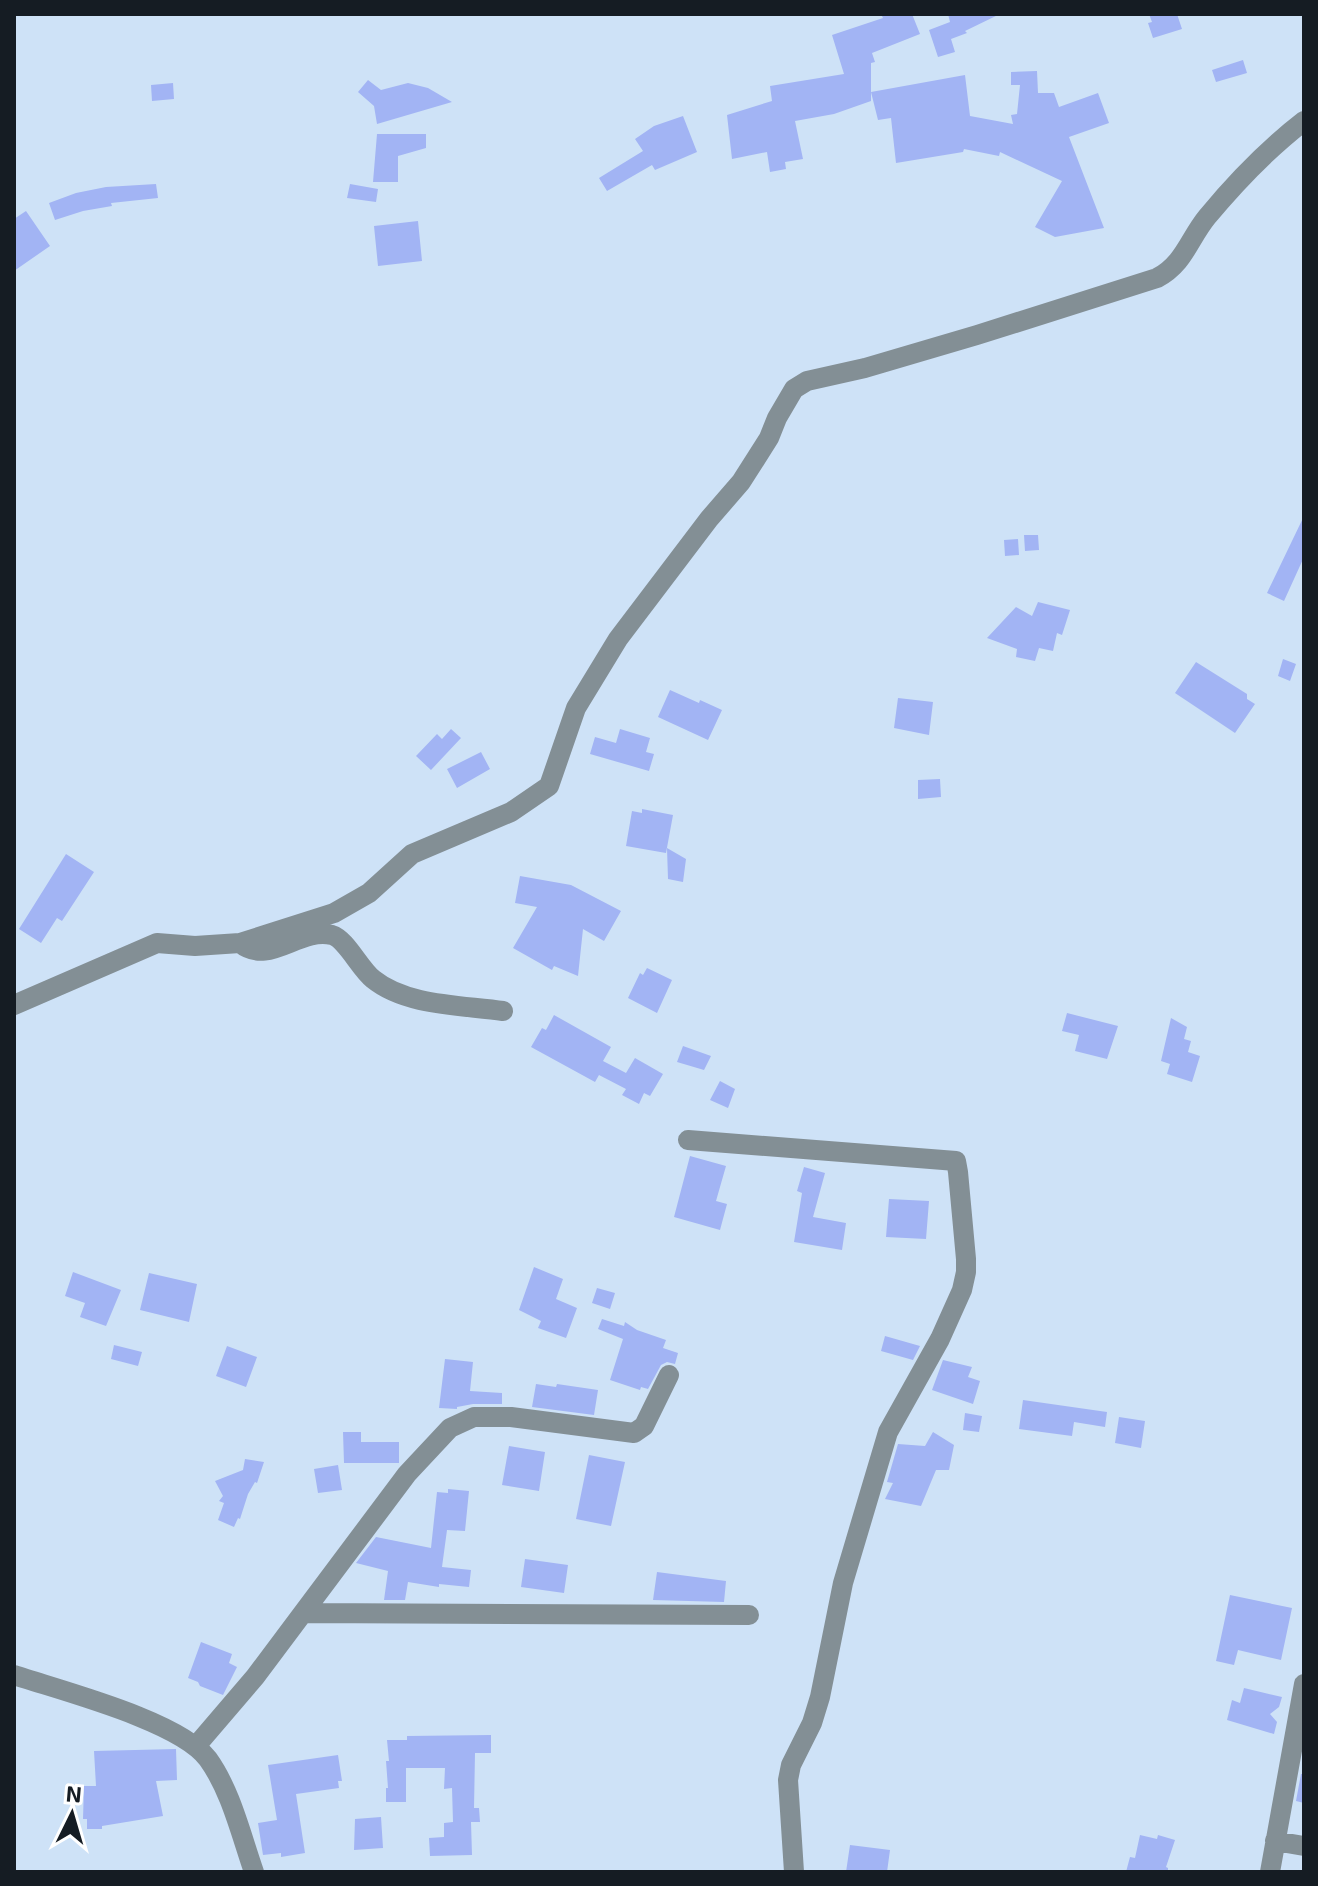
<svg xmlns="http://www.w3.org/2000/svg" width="1318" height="1886" viewBox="0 0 1318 1886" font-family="'Exo 2',sans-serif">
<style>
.building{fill:#a2b4f4}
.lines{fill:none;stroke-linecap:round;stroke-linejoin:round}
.minor{stroke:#838f95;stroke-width:20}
</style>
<rect width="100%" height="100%" fill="#cee2f7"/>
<!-- building -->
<path class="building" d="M 881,14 L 912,14 L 920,34 L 872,53 L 875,62 L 871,63 L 871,101 L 834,114 L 795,121 L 803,159 L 785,162 L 786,169 L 770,172 L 767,152 L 732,159 L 727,115 L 772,101 L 770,86 L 844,74 L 832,35 L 883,18 Z
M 948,14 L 1000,14 L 965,31 L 967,33 L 951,39 L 955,52 L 938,57 L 929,30 L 950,22 Z
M 1149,14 L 1177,14 L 1182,29 L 1153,38 L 1148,23 L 1152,22 Z
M 1243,60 L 1247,73 L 1216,82 L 1212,70 Z
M 1037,71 L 1038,93 L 1054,93 L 1059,107 L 1098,93 L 1109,123 L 1069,137 L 1104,228 L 1055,237 L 1035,227 L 1062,181 L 1000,152 L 999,156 L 964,149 L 963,152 L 896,163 L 891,118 L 878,120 L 871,92 L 965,75 L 970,116 L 1013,124 L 1011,115 L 1017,114 L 1020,85 L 1011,85 L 1011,72 Z
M 368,80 L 381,90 L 408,83 L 428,88 L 452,102 L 377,124 L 374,106 L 358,92 Z
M 173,83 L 174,99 L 152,101 L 151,85 Z
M 683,116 L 697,152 L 655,170 L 652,165 L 607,191 L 599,178 L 643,151 L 635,139 L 654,126 Z
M 377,134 L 426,134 L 426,148 L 398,156 L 398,182 L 373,182 Z
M 156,184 L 158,198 L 111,203 L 112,206 L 83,211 L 55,220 L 49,203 L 76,193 L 106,187 Z
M 350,184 L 378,189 L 376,202 L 347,198 Z
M 26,211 L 50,246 L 14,271 L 14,219 Z
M 418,221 L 422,261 L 378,266 L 374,226 Z
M 1304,516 L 1304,557 L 1284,601 L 1267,593 Z
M 1024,535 L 1038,535 L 1039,550 L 1025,551 Z
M 1018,539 L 1019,555 L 1005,556 L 1004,540 Z
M 1038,602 L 1070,610 L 1062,635 L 1057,633 L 1053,651 L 1039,648 L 1035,661 L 1016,657 L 1017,649 L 987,638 L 1016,607 L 1032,616 Z
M 1283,659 L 1296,664 L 1290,681 L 1278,676 Z
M 1196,662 L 1247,694 L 1247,699 L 1255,704 L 1235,733 L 1175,693 Z
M 670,690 L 699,703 L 700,700 L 722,710 L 708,740 L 658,717 Z
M 898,698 L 933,702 L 929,735 L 894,728 Z
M 451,729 L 461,738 L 431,770 L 416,756 L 437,734 L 442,739 Z
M 620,729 L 650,738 L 646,752 L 654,754 L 649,771 L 590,754 L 595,737 L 616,743 Z
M 481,752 L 490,769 L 457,788 L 447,769 Z
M 940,779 L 941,797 L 918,799 L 918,780 Z
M 642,809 L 673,815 L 666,853 L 626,846 L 632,811 L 642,813 Z
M 667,848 L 686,859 L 683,882 L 668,879 Z
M 66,854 L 94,872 L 62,921 L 57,918 L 41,943 L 19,929 Z
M 520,876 L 571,885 L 621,911 L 604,941 L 583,929 L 578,976 L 554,966 L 552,970 L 513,948 L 537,907 L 515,903 Z
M 647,968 L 672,980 L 657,1013 L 628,998 L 640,973 L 643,975 Z
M 1067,1013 L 1118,1026 L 1107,1059 L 1075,1051 L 1079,1035 L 1062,1031 Z
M 554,1015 L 611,1047 L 603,1061 L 626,1073 L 635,1058 L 663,1074 L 650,1096 L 644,1093 L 639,1104 L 622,1095 L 626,1089 L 599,1075 L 595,1082 L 531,1047 L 542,1028 L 546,1030 Z
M 1171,1018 L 1187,1027 L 1184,1039 L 1191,1041 L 1188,1052 L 1200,1056 L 1192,1082 L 1167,1074 L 1170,1064 L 1161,1061 Z
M 683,1046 L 711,1056 L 704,1070 L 677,1062 Z
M 720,1081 L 735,1089 L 728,1108 L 710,1100 Z
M 690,1156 L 726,1166 L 716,1201 L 727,1204 L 720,1230 L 674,1217 Z
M 804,1167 L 825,1173 L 813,1217 L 846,1223 L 842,1250 L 794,1242 L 802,1193 L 797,1191 Z
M 889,1199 L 929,1201 L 926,1239 L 886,1237 Z
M 534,1267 L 563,1279 L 556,1299 L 577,1308 L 566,1338 L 538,1328 L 541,1321 L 519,1310 Z
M 73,1272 L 121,1290 L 106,1326 L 80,1317 L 85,1303 L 65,1296 Z
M 149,1273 L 197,1284 L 189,1322 L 140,1310 Z
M 597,1288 L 615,1293 L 610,1309 L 592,1303 Z
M 602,1319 L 624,1326 L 625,1322 L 637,1330 L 666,1340 L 663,1348 L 678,1353 L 675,1364 L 667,1362 L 661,1365 L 648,1389 L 641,1387 L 640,1390 L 610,1380 L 623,1339 L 598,1329 Z
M 885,1336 L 920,1346 L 913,1360 L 881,1351 Z
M 114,1345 L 142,1352 L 138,1366 L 111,1359 Z
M 227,1346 L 257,1357 L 246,1387 L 216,1376 Z
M 445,1359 L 473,1362 L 470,1391 L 502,1393 L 502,1404 L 473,1404 L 457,1407 L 457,1409 L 439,1408 Z
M 943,1360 L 972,1367 L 968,1377 L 980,1381 L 973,1404 L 932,1390 Z
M 536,1384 L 556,1387 L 557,1384 L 598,1390 L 594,1415 L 532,1407 Z
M 1023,1400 L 1107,1412 L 1105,1427 L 1074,1422 L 1072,1436 L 1019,1429 Z
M 965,1413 L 982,1416 L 979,1432 L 963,1430 Z
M 1119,1417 L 1145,1421 L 1141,1448 L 1115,1443 Z
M 343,1432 L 361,1432 L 361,1442 L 399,1442 L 399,1463 L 344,1463 Z
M 933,1432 L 954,1445 L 949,1470 L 936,1470 L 921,1506 L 885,1499 L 893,1483 L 887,1482 L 898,1444 L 925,1446 Z
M 509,1446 L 545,1452 L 539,1491 L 502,1485 Z
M 589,1455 L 625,1462 L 611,1526 L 576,1519 Z
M 245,1459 L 264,1462 L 257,1483 L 255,1482 L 248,1494 L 240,1519 L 238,1518 L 234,1527 L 218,1520 L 224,1503 L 219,1501 L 223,1496 L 215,1481 L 243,1470 Z
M 338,1465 L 342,1490 L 318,1493 L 314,1469 Z
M 448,1489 L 469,1491 L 465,1531 L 447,1530 L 442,1567 L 471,1570 L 469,1587 L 439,1584 L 439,1587 L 408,1582 L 405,1600 L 384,1600 L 388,1571 L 356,1563 L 376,1537 L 431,1548 L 437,1492 L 448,1493 Z
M 525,1559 L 568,1565 L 564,1593 L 521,1587 Z
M 657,1572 L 726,1581 L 724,1602 L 653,1600 Z
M 1230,1595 L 1292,1608 L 1281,1660 L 1238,1650 L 1234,1665 L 1216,1661 Z
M 201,1642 L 232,1654 L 229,1663 L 237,1667 L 223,1695 L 200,1686 L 198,1682 L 188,1678 Z
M 1244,1688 L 1282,1697 L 1279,1707 L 1270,1714 L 1277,1722 L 1274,1734 L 1227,1720 L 1232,1700 L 1240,1703 Z
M 491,1735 L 491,1753 L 475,1753 L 474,1808 L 479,1808 L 480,1822 L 471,1822 L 472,1855 L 430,1856 L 429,1838 L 444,1837 L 444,1823 L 453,1822 L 452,1788 L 444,1789 L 445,1768 L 406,1768 L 406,1802 L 386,1802 L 386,1788 L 388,1788 L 386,1761 L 389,1761 L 387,1740 L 407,1740 L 407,1736 Z
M 176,1749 L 177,1780 L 156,1781 L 163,1816 L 102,1826 L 102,1829 L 87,1829 L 87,1819 L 83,1819 L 84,1786 L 96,1786 L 94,1751 Z
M 338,1755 L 342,1781 L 338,1781 L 339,1788 L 296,1794 L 305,1853 L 281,1857 L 281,1853 L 263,1855 L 258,1823 L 277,1820 L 268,1765 Z
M 1301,1774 L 1304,1774 L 1304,1803 L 1296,1801 Z
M 381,1817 L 383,1848 L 354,1850 L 355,1819 Z
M 1140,1835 L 1157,1839 L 1158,1835 L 1175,1840 L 1166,1867 L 1168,1868 L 1168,1872 L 1126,1872 L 1130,1857 L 1135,1858 Z
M 850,1845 L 890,1850 L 887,1872 L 846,1872 Z"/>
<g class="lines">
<!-- minor -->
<path class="minor" d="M 240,943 C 269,967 299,927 332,935 C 346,939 360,969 373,979 C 406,1006 462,1005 503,1011
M 14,1005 L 157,943 L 195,946 L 240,943 L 334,913 L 369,893 L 412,854 L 511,812 L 549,786 L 576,708 L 618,639 L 709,519 L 741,482 L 769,438 L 777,418 L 794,389 L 807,381 L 865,368 L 977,335 L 1157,278 C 1184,264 1189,239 1207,217 C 1236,182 1269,148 1304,121
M 688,1140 L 956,1161 L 958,1172 L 966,1259 L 966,1272 L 962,1290 L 940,1339 L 888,1432 L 843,1583 L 820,1697 L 812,1723 L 791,1765 L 788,1780 L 794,1872
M 304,1613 L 749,1615
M 14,1675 C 62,1691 180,1721 208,1759 C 231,1791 241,1835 254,1872
M 196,1746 L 255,1677 L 407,1474 L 450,1428 L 474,1417 L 511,1417 L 634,1433 L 644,1426 L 669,1375
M 1275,1841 L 1304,1846
M 1270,1872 L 1304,1684"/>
</g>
<!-- border -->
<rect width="1318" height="1886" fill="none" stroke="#151c23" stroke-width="32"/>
<!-- north arrow -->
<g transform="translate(72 1814) rotate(5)" stroke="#ffffff" stroke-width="6" paint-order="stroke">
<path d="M0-6L14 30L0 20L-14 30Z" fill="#151c23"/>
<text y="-12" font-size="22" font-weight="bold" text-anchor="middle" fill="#151c23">N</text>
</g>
</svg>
